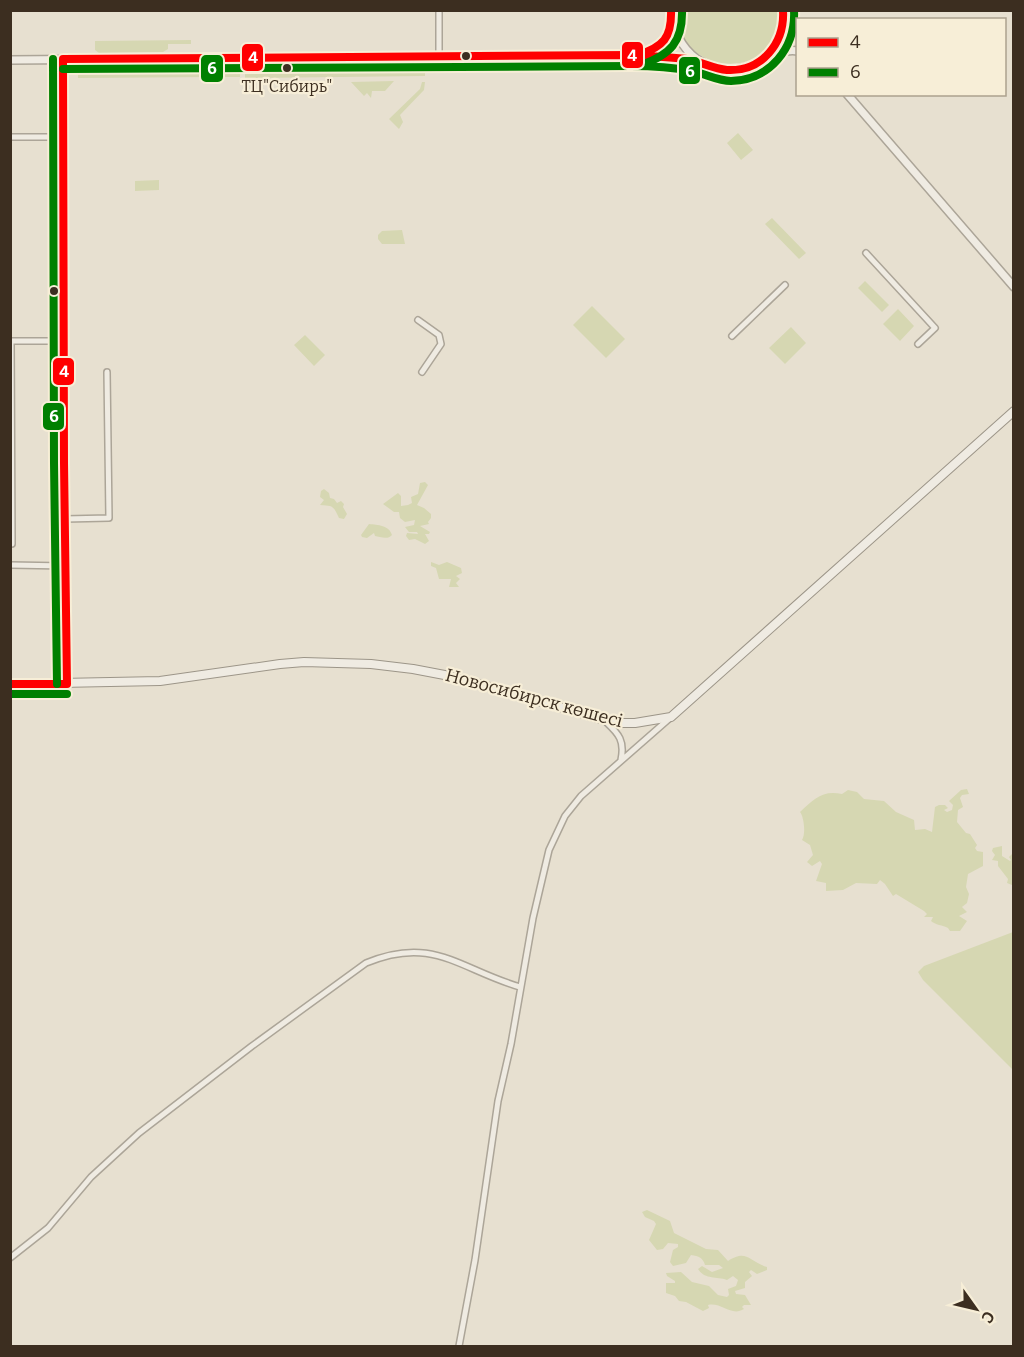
<svg xmlns="http://www.w3.org/2000/svg" width="1024" height="1357" viewBox="0 0 1024 1357" font-family="Bitter,serif">
<style>
.green{fill:#d6d7b2}
.lines{fill:none;stroke-linecap:round;stroke-linejoin:round}
.minor-casing{stroke:#aca598;stroke-width:8}
.tertiary-casing{stroke:#aca598;stroke-width:10}
.secondary-casing{stroke:#9c9588;stroke-width:10}
.minor{stroke:#efebe2;stroke-width:5}
.tertiary{stroke:#efebe2;stroke-width:7}
.secondary{stroke:#efebe2;stroke-width:8}
.bus-1-casing{stroke:#f7eed7;stroke-width:12}
.bus-2-casing{stroke:#f7eed7;stroke-width:12}
.bus-1{stroke:#f00;stroke-width:8}
.bus-2{stroke:#008000;stroke-width:8}
.bus-dot{fill:#3c2e20;stroke:#f7eed7;stroke-width:2}
.labels{text-anchor:middle;dominant-baseline:central;stroke-width:4.5;stroke-linejoin:round;paint-order:stroke}
.bus-label{font-size:16px;fill:#3c2e20;stroke:#f7eed7}
.street-label{font-size:18px;fill:#3c2e20;stroke:#f7eed7}
.line-badge{stroke:#f7eed7;stroke-width:2}
.badge-label{font-size:16px;text-anchor:middle;font-weight:bold;fill:#fff}
</style>
<rect width="100%" height="100%" fill="#e7e0d0"/>
<!-- green -->
<path class="green" d="M 676,11 L 779,11 C 793,73 682,89 676,11 Z
M 191,40 L 191,44 L 168,44 L 168,49 L 163,52 L 99,53 L 95,50 L 95,41 Z
M 371,63 L 421,63 L 425,68 L 425,76 L 245,78 L 245,72 L 266,72 L 266,68 L 276,65 L 278,71 L 368,70 Z
M 197,65 L 212,65 L 212,77 L 78,78 L 78,66 L 154,66 L 157,71 L 195,71 Z
M 217,65 L 233,65 L 240,69 L 240,77 L 217,77 Z
M 394,81 L 385,91 L 372,91 L 371,98 L 367,93 L 364,96 L 351,82 Z
M 422,82 L 425,82 L 424,90 L 400,115 L 403,122 L 399,129 L 389,119 L 420,89 Z
M 738,133 L 753,150 L 741,160 L 727,143 Z
M 159,180 L 159,190 L 135,191 L 135,181 Z
M 772,218 L 806,253 L 799,259 L 765,224 Z
M 402,230 L 405,244 L 382,244 L 378,239 L 378,235 L 382,231 Z
M 865,281 L 889,305 L 882,312 L 858,288 Z
M 592,306 L 625,339 L 606,358 L 573,325 Z
M 898,309 L 914,326 L 900,341 L 883,324 Z
M 791,327 L 806,343 L 785,364 L 769,348 Z
M 305,335 L 325,355 L 314,366 L 294,345 Z
M 425,482 L 428,485 L 417,505 L 424,508 L 431,514 L 431,518 L 428,522 L 429,524 L 420,526 L 430,532 L 429,534 L 425,534 L 429,541 L 425,544 L 415,539 L 409,540 L 406,536 L 407,533 L 418,534 L 417,532 L 409,532 L 405,527 L 414,525 L 415,520 L 405,522 L 400,518 L 399,512 L 394,512 L 383,504 L 398,493 L 401,496 L 401,506 L 408,505 L 412,503 L 411,497 L 418,494 L 420,483 Z
M 324,489 L 329,493 L 330,498 L 334,499 L 337,503 L 341,501 L 344,504 L 343,507 L 347,514 L 344,519 L 339,518 C 333,505 333,506 320,505 L 324,500 L 320,497 L 321,491 Z
M 369,524 C 378,525 389,525 392,535 C 388,540 380,537 375,536 L 374,533 L 367,538 L 362,537 L 361,535 Z
M 431,562 L 439,565 L 447,562 L 461,568 L 462,573 L 456,576 L 460,579 L 456,583 L 459,587 L 449,587 L 451,579 L 439,579 L 436,568 L 431,566 Z
M 967,789 L 969,794 L 962,795 L 960,798 L 963,807 L 958,810 L 957,822 L 966,833 L 970,834 L 977,845 L 975,848 L 977,851 L 983,852 L 983,866 L 968,874 L 966,887 L 969,894 L 967,903 L 962,907 L 967,912 L 959,916 L 967,921 L 960,931 L 950,931 L 948,928 C 943,925 935,925 931,921 L 933,917 L 924,917 L 927,914 L 924,911 L 896,894 L 893,896 L 885,884 L 880,880 L 877,884 L 856,883 L 843,890 L 826,891 L 826,883 L 816,881 L 822,864 L 820,861 L 812,866 L 807,862 L 813,855 L 810,845 L 802,840 C 806,834 804,817 800,812 C 814,799 822,790 842,794 L 848,790 L 857,792 L 864,799 L 884,801 L 896,812 L 914,820 L 915,830 L 925,829 L 932,832 L 935,807 L 939,805 L 945,805 L 948,808 L 944,810 L 947,812 L 952,810 L 953,805 L 949,801 L 961,790 Z
M 1002,846 L 1002,856 L 1010,861 L 1011,860 L 1009,857 L 1013,853 L 1012,885 L 1007,883 L 1008,879 L 998,866 L 998,861 L 992,860 L 995,855 L 992,851 L 993,848 Z
M 1013,932 L 1013,1070 L 923,980 L 918,972 L 924,966 Z
M 647,1210 L 670,1221 L 674,1233 L 706,1249 L 718,1250 L 728,1261 C 747,1249 748,1261 767,1267 L 767,1270 L 757,1274 L 751,1270 L 749,1272 L 752,1276 L 745,1282 L 745,1288 L 735,1291 L 736,1294 L 745,1295 L 751,1305 L 744,1305 L 742,1307 L 744,1309 C 731,1317 722,1302 708,1305 L 709,1308 L 703,1311 L 686,1302 L 679,1301 L 675,1296 L 666,1293 L 666,1283 L 675,1283 L 675,1281 L 667,1276 L 666,1273 L 681,1272 L 692,1282 L 709,1286 L 718,1295 L 727,1297 L 729,1295 L 728,1289 L 736,1286 L 738,1280 L 733,1276 L 727,1280 C 716,1276 705,1280 698,1269 L 702,1266 L 712,1272 L 723,1268 L 719,1265 L 705,1265 C 703,1258 699,1256 691,1255 L 686,1263 L 673,1266 L 670,1262 L 673,1250 L 678,1247 L 678,1244 L 668,1243 L 663,1249 L 657,1250 L 649,1240 L 656,1224 L 654,1221 L 645,1217 L 642,1212 Z"/>
<g class="lines">
<!-- minor casing -->
<g class="minor-casing">
<path id="minor" d="M 439,57 L 439,10
M 10,137 L 63,137
M 866,253 L 935,328 L 918,344
M 418,320 L 439,335 L 441,344 L 422,372
M 732,336 L 785,285
M 10,341 L 64,341
M 11,341 L 12,544
M 65,519 L 109,518 L 107,372
M 10,565 L 66,566
M 606,722 C 619,734 625,741 621,760
M 10,1258 L 48,1228 L 91,1177 L 139,1133 L 252,1046 L 366,963 C 433,935 459,969 520,987
M 459,1346 L 475,1260 L 498,1101 L 511,1044 L 533,918 L 549,850 L 565,816 L 581,796 L 670,718"/>
</g>
<!-- tertiary casing -->
<g class="tertiary-casing">
<path id="tertiary" d="M 671,10 C 675,51 708,80 750,66 C 766,61 779,48 798,51
M 785,10 L 798,34
M 644,54 C 662,49 667,39 671,22
M 63,59 L 64,463 L 67,684
M 10,60 L 631,55 L 677,58 L 702,62
M 847,94 L 1014,287"/>
</g>
<!-- secondary casing -->
<g class="secondary-casing">
<path id="secondary" d="M 764,59 C 779,44 787,32 783,10
M 10,684 L 160,681 L 280,664 L 304,662 L 371,664 L 413,669 L 455,677 L 615,723 L 635,723 L 671,717 L 1014,411"/>
</g>
<!-- minor -->
<use href="#minor" class="minor"/>
<!-- tertiary -->
<use href="#tertiary" class="tertiary"/>
<!-- secondary -->
<use href="#secondary" class="secondary"/>
<!-- bus-1 casing -->
<g class="bus-1-casing">
<path id="bus-1" d="M 638,55 C 663,47 672,38 671,10
M 63,59 L 631,55 C 650,56 668,57 687,59 C 701,62 714,69 727,70 C 762,72 785,43 783,10
M 63,59 L 64,463 L 67,684
M 10,684 L 67,684"/>
</g>
<!-- bus-2 casing -->
<g class="bus-2-casing">
<path id="bus-2" d="M 53,59 L 54,463 L 57,684
M 641,65 C 670,55 683,42 682,10
M 63,69 L 631,66 C 651,66 671,67 691,71 C 704,73 717,81 731,81 C 770,80 796,48 794,10
M 10,694 L 67,694"/>
</g>
<!-- bus-1 -->
<use href="#bus-1" class="bus-1"/>
<!-- bus-2 -->
<use href="#bus-2" class="bus-2"/>
</g>
<!-- markers -->
<g class="bus-dot">
<circle cx="466" cy="56" r="5"/>
<circle cx="287" cy="68" r="5"/>
<circle cx="54" cy="291" r="5"/>
</g>
<g class="labels">
<!-- bus labels -->
<g class="bus-label">
<text x="287" y="86">ТЦ"Сибирь"</text>
</g>
<!-- street labels -->
<g class="street-label">
<text transform="translate(534 698) rotate(15)">Новосибирск көшесі</text>
</g>
</g>
<g class="line-badge">
<rect x="621" y="41" width="23" height="28" rx="6" fill="#f00"/>
<rect x="241" y="43" width="23" height="29" rx="6" fill="#f00"/>
<rect x="200" y="54" width="24" height="29" rx="6" fill="#008000"/>
<rect x="678" y="56" width="23" height="29" rx="6" fill="#008000"/>
<rect x="52" y="357" width="23" height="29" rx="6" fill="#f00"/>
<rect x="42" y="402" width="23" height="29" rx="6" fill="#008000"/>
</g>
<g class="badge-label">
<text x="632" y="61">4</text>
<text x="253" y="63">4</text>
<text x="212" y="74">6</text>
<text x="690" y="77">6</text>
<text x="64" y="377">4</text>
<text x="54" y="422">6</text>
</g>
<!-- border -->
<rect width="1024" height="1357" fill="none" stroke="#3c2e20" stroke-width="24"/>
<!-- legend -->
<rect x="796" y="18" width="210" height="78" fill="#f7eed7" stroke="#aca18e" stroke-width="1.5"/>
<rect x="808" y="38" width="30" height="9" fill="#ff0000" stroke="#aca18e" stroke-width="1.5"/>
<text x="850" y="48" font-size="18" fill="#3c2e20">4</text>
<rect x="808" y="68" width="30" height="9" fill="#008000" stroke="#aca18e" stroke-width="1.5"/>
<text x="850" y="78" font-size="18" fill="#3c2e20">6</text>
<!-- north arrow -->
<g transform="translate(976 1309) rotate(124)" stroke="#f7eed7" stroke-width="4.5" paint-order="stroke">
<path d="M0-4.5L10 22L0 15L-10 22Z" fill="#3c2e20"/>
<text y="-9" font-size="16" font-weight="bold" text-anchor="middle" fill="#3c2e20">С</text>
</g>
</svg>
